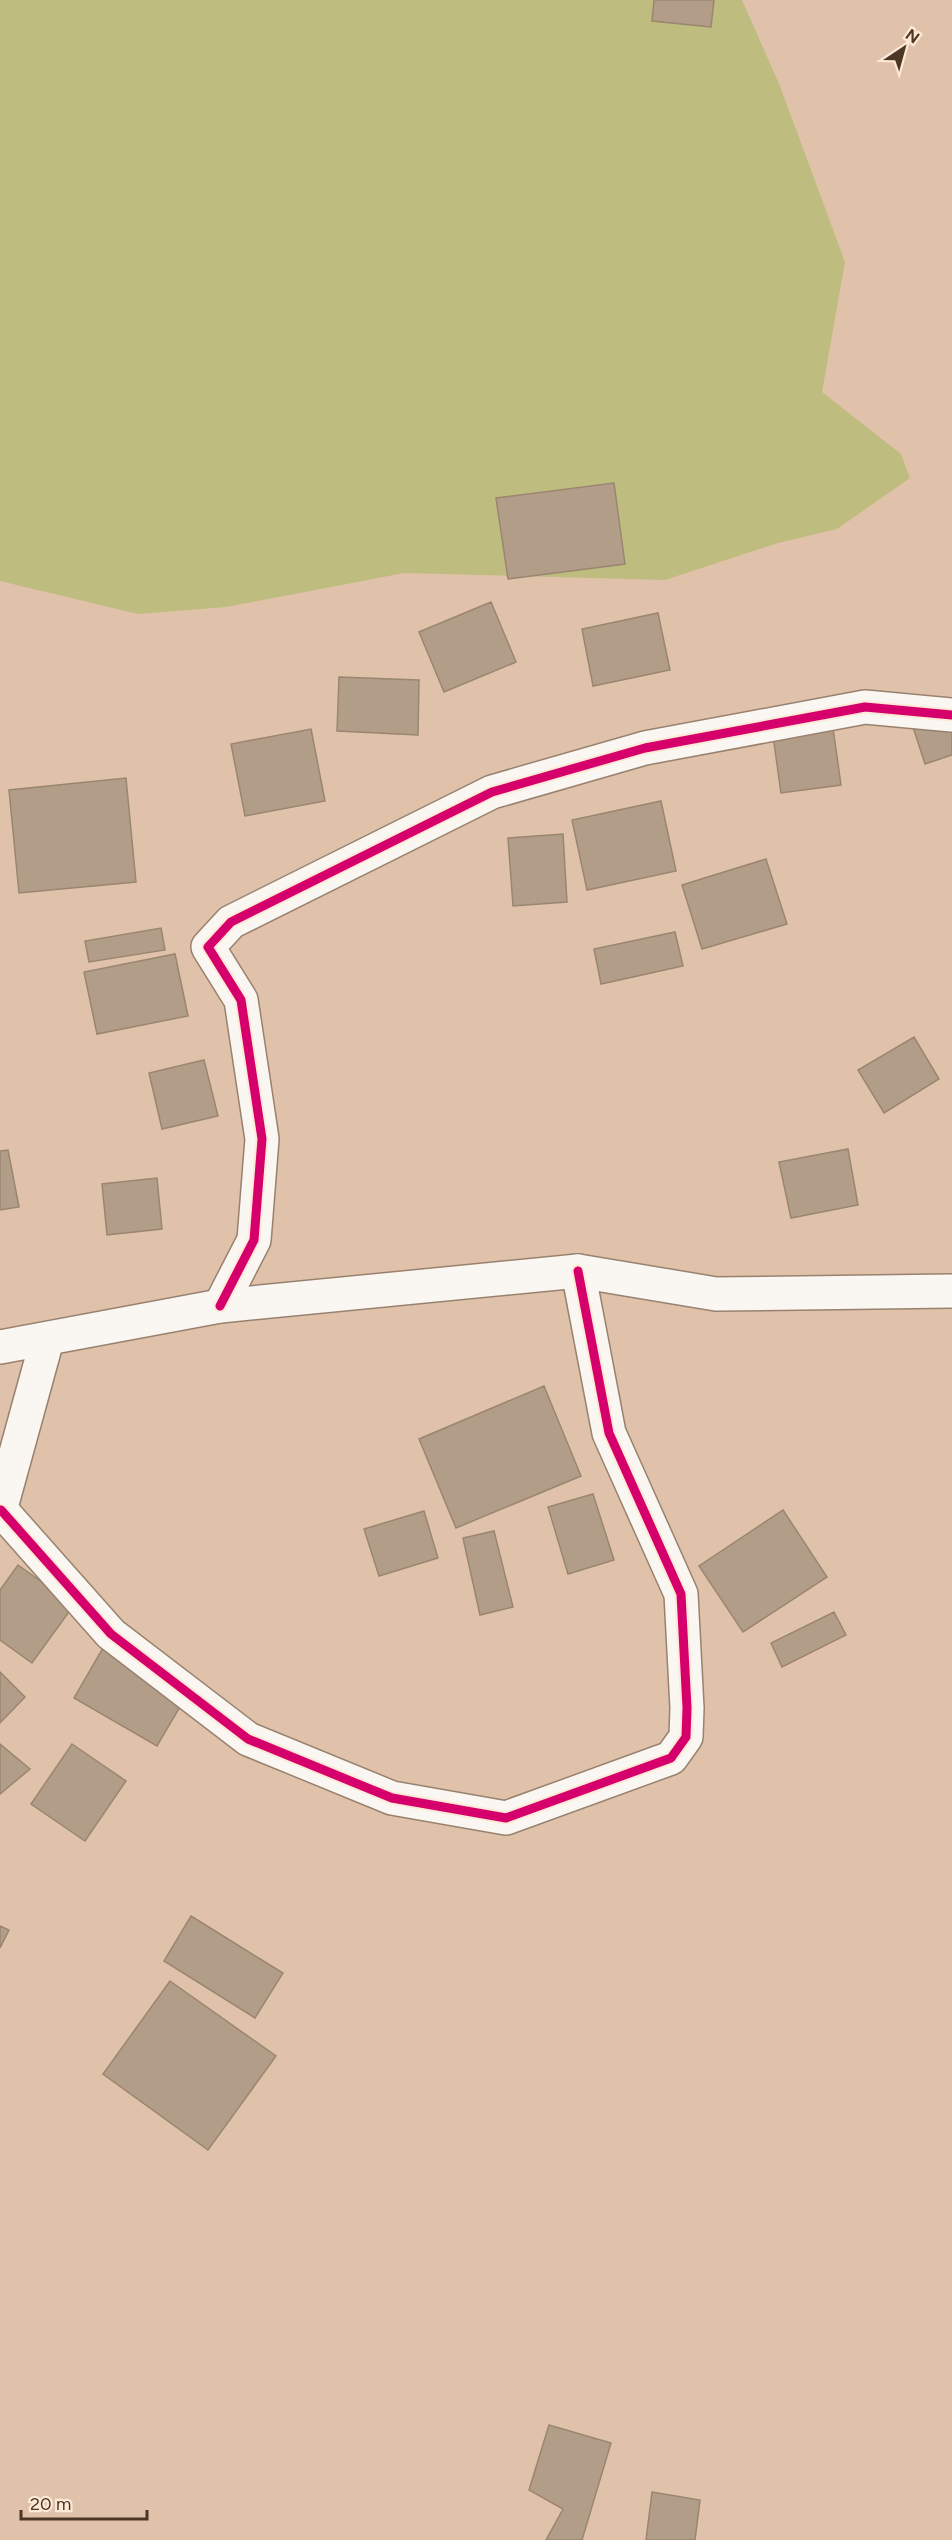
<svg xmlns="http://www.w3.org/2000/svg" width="952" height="2540" viewBox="0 0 952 2540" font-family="Figtree,sans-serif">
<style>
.green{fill:#bfbc7f}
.building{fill:#b29e88;stroke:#9a8670;stroke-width:1.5}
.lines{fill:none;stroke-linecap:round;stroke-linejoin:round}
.street-casing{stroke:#98826f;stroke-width:36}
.secondary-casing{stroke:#98826f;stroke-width:36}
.street{stroke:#faf6f2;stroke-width:33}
.secondary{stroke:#faf6f2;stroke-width:33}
.cycleway-casing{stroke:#fee8d6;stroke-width:13}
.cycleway{stroke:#d6006c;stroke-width:9}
</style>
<rect width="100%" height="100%" fill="#e0c2aa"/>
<!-- green -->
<path class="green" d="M 0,0 L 742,0 L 780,86 L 845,262 L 822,392 L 901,454 L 910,478 L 837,529 L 778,543 L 665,580 L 404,573 L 226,607 L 138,614 L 0,581 Z"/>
<!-- building -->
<path class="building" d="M 654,0 L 714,0 L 711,27 L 652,21 Z
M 614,483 L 625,564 L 508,579 L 496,498 Z
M 491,602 L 516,662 L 444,692 L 419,632 Z
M 658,613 L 670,670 L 593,686 L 582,629 Z
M 339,677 L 419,680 L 418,735 L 337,731 Z
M 952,708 L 952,755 L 925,764 L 911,721 Z
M 833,728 L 841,785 L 781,793 L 773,736 Z
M 311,729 L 325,801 L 245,816 L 231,744 Z
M 126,778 L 136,882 L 19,893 L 9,790 Z
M 661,801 L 676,871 L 587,890 L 572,820 Z
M 563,834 L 567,902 L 513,906 L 508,838 Z
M 766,859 L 787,924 L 702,949 L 682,885 Z
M 161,928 L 165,950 L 89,962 L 85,941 Z
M 675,932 L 683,966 L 601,984 L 594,949 Z
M 175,954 L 188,1016 L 97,1034 L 84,972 Z
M 914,1037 L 939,1079 L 884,1113 L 858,1070 Z
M 204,1060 L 218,1116 L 162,1129 L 149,1073 Z
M 848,1149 L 858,1205 L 791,1218 L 779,1162 Z
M 8,1150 L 19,1207 L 0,1210 L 0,1151 Z
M 157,1178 L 162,1229 L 107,1235 L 102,1184 Z
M 544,1386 L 581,1476 L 456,1528 L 419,1439 Z
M 593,1494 L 614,1560 L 568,1574 L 548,1507 Z
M 783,1510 L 827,1577 L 743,1632 L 699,1566 Z
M 424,1511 L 438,1558 L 379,1576 L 364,1529 Z
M 494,1531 L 513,1607 L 480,1615 L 463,1538 Z
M 18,1565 L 74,1605 L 32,1663 L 0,1640 L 0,1590 Z
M 834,1612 L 846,1635 L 782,1667 L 771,1643 Z
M 111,1634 L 194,1683 L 157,1746 L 74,1698 Z
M 0,1672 L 25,1697 L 0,1723 Z
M 0,1744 L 30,1769 L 0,1794 Z
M 72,1744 L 126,1781 L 85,1841 L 31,1804 Z
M 191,1916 L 283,1973 L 255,2018 L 164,1961 Z
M 0,1926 L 9,1930 L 0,1948 Z
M 170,1981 L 276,2056 L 208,2150 L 103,2074 Z
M 549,2425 L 611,2443 L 582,2540 L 546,2540 L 563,2509 L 529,2490 Z
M 652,2492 L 700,2500 L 695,2540 L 646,2540 Z"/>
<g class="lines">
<!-- street casing -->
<g class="street-casing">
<path id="street" d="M 220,1306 L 254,1240 L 262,1139 L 241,1000 L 208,947 L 231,922 L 492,792 L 645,748 L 865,707 L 952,715
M 1,1510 L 111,1634 L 248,1739 L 392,1798 L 506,1818 L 671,1758 L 686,1737 L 687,1708 L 681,1594 L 609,1433 L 578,1271
M 0,1511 L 47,1340"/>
</g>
<!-- secondary casing -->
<g class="secondary-casing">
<path id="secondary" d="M 0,1347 L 220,1306 L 578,1271 L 716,1294 L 952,1291"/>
</g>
<!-- street -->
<use href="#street" class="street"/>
<!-- secondary -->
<use href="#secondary" class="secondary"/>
<!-- cycleway casing -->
<g class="cycleway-casing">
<path id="cycleway" d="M 220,1306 L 254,1240 L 262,1139 L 241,1000 L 208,947 L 231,922 L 492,792 L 645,748 L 865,707 L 952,715
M 1,1510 L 111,1634 L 248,1739 L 392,1798 L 506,1818 L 671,1758 L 686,1737 L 687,1708 L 681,1594 L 609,1433 L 578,1271"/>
</g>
<!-- cycleway -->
<use href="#cycleway" class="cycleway"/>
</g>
<!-- north arrow -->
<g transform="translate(904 48) rotate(36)" stroke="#fee8d6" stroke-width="4.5" paint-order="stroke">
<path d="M0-4.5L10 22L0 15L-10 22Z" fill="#4c3625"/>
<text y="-9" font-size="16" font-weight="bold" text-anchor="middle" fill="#4c3625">N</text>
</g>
<!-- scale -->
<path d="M21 2510v9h126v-9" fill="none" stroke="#4c3625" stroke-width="3"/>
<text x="30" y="2510" font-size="18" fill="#4c3625" stroke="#fee8d6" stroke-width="4.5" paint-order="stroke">20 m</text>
</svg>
